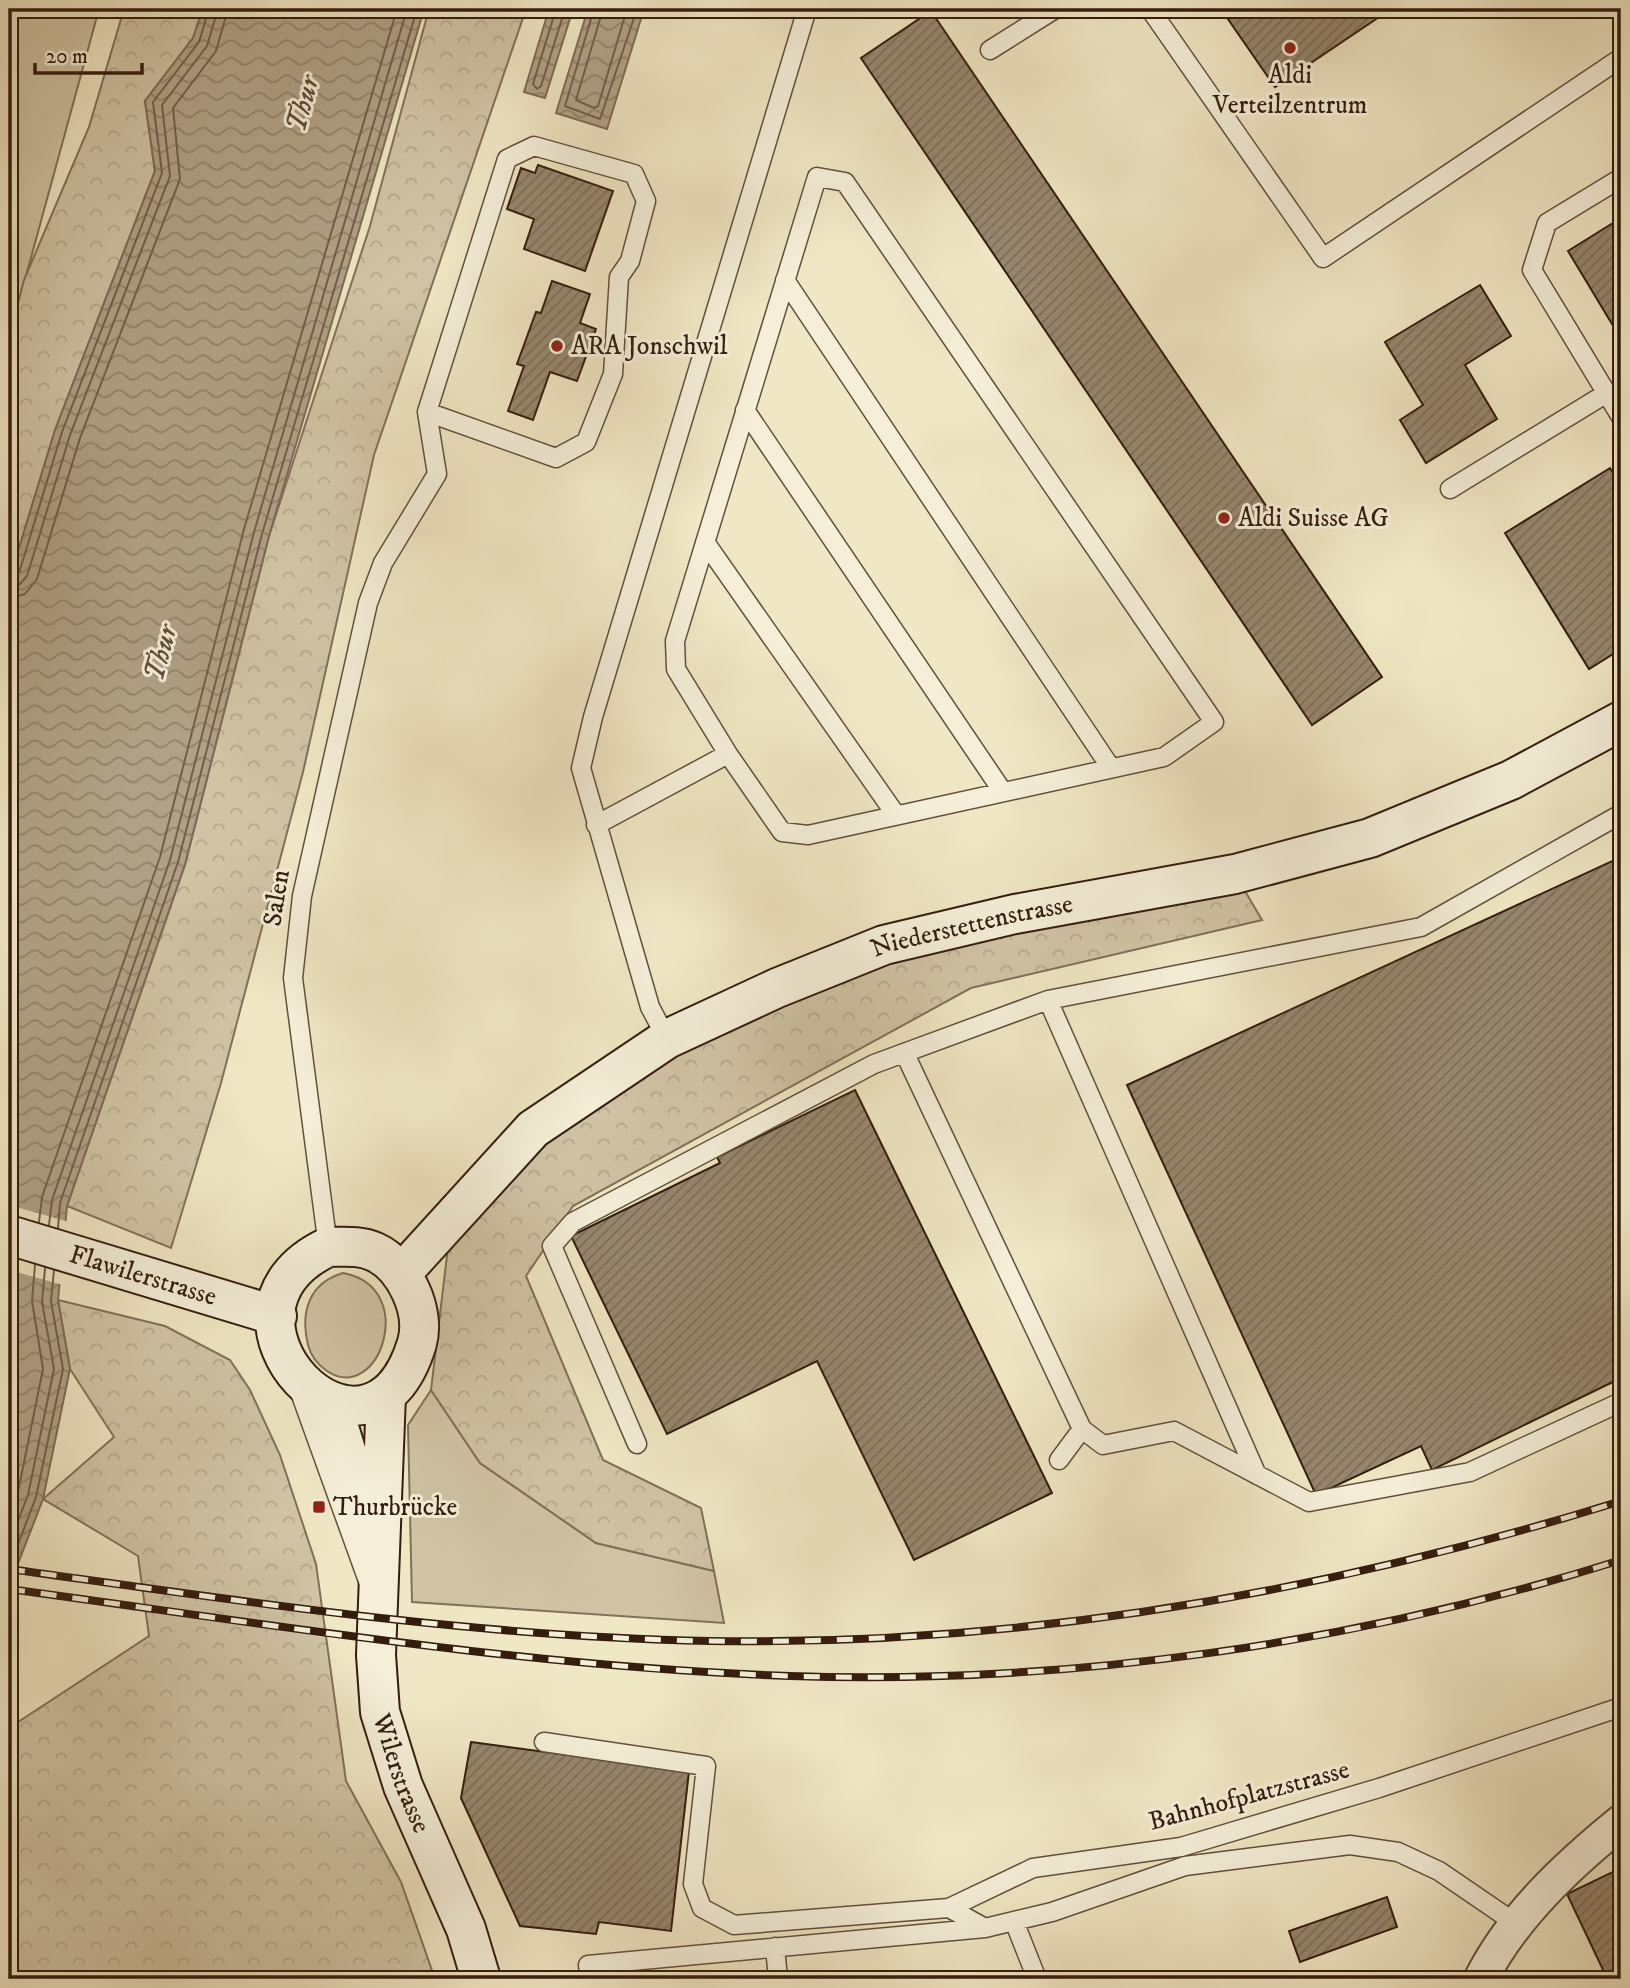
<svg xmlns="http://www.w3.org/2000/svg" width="1630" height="1988" viewBox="0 0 1630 1988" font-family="'IM FELL DW Pica',serif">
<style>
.grass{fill:#d0c4a5;stroke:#82705a;stroke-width:2}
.forest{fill:url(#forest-crowns);stroke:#82705a;stroke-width:2}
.water{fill:url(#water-waves);stroke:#7e6c56;stroke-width:2}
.pier{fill:#f0e7c4}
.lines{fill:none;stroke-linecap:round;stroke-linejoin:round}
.shore{stroke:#725f4a;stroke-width:2}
.building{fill:url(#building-hatch);stroke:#341c0e;stroke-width:2}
.lane-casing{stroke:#634f3c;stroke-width:21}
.street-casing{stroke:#634f3c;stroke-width:37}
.secondary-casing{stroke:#341c0e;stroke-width:42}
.lane{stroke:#f5efd9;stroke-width:18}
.street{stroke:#f5efd9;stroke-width:33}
.secondary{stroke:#f5efd9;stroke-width:38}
.rail-casing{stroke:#341c0e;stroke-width:8}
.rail{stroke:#f5efd9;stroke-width:5;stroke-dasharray:16;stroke-linecap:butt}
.poi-dot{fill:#8f2418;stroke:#f5efd9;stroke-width:2.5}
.labels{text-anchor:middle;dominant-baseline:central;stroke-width:6;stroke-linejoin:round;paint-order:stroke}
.poi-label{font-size:26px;fill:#341c0e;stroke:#f5efd9;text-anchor:start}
.street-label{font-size:26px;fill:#341c0e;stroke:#f5efd9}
.water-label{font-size:28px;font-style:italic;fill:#5f4b38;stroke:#f5efd9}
</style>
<defs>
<pattern id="forest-crowns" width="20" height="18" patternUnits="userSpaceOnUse" patternTransform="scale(1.75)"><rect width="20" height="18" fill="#d0c4a5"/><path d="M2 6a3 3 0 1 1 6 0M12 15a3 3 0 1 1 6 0" fill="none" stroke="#b3a88d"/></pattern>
<pattern id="water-waves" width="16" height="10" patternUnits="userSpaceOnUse" patternTransform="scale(1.75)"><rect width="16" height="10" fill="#b0a286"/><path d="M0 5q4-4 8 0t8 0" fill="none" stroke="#90836c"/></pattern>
<pattern id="building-hatch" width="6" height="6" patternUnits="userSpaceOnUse" patternTransform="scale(1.75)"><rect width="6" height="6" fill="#96866d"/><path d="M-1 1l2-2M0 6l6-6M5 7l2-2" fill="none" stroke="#7b6d58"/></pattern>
</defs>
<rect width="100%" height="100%" fill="#f0e7c4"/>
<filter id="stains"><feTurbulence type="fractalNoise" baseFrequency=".00286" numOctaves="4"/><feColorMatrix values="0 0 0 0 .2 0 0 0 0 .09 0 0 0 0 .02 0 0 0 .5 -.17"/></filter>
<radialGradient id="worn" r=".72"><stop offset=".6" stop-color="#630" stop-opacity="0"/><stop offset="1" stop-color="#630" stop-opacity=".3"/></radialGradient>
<!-- grass -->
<path class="grass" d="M 9,9 L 99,9 L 9,338 Z
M 343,1273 C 420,1287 379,1406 327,1371 C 318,1365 311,1356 308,1345 C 300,1312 309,1283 343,1273 Z
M 431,1390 L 480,1463 L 596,1543 L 714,1571 L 724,1623 L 412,1602 L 408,1425 Z"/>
<!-- forest -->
<path class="forest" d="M 124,9 L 203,9 L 193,38 L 145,101 L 155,171 L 55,430 L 9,581 L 9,338 L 24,280 L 89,127 Z
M 429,9 L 526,9 L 374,455 L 303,772 L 221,1083 L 171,1248 L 67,1206 L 185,865 L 269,536 L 370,226 Z
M 1235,874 L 1262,920 L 971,988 L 573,1206 L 526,1276 L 603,1460 L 701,1508 L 714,1571 L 596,1543 L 480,1463 L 431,1390 L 451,1222 L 533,1129 L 777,988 Z
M 58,1300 L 165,1326 L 230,1360 L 250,1390 L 280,1455 L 316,1564 L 346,1781 L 401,1882 L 435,1979 L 9,1979 L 9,1728 L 149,1636 L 138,1556 L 43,1499 L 114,1437 L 70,1369 Z"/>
<!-- water -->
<path class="water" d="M 203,9 L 424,9 L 269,536 L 185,864 L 67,1206 L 58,1300 L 70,1369 L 43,1499 L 9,1587 L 9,581 L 55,430 L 155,171 L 145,101 L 193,38 Z
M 549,9 L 573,9 L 545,98 L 524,92 Z
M 588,9 L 644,9 L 607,129 L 556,113 Z"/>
<!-- pier -->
<path class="pier" d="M 9,1205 L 69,1222 L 63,1285 L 9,1270 Z"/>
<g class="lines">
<!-- shore -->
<path class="shore" d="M 556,9 L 533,84 L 537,89 L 541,86 L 565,9
M 594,9 L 565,106 L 600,119 L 637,9
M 603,9 L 576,100 L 594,108 L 598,106 L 627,9
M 9,578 L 19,573 L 62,432 L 162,173 L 153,102 L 199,42 L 209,9
M 9,587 L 19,585 L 27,576 L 70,435 L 170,176 L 162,105 L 207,46 L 218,9
M 9,598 L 25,594 L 37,579 L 80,438 L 180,179 L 173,108 L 216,51 L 228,9
M 39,1222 L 42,1197 L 160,857 L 244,529 L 397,9
M 49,1225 L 52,1200 L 170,860 L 254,532 L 407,9
M 58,1228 L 60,1203 L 178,862 L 262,534 L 417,9
M 9,1515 L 18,1492 L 43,1369 L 32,1301 L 35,1265
M 9,1544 L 28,1495 L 54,1369 L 42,1302 L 45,1268
M 9,1568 L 36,1497 L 63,1369 L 51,1301 L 54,1270"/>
</g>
<!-- building -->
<path class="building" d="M 1221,9 L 1391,9 L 1275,87 Z
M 931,11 L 1382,677 L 1312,725 L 861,58 Z
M 538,165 L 613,191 L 585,271 L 524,249 L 534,219 L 507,209 L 521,168 L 535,173 Z
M 1621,218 L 1621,339 L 1568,251 Z
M 552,281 L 590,294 L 580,323 L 596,329 L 577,381 L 550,372 L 533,420 L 508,411 L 524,366 L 517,364 L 536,312 L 541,313 Z
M 1480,285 L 1511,336 L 1465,365 L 1497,419 L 1426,463 L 1400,420 L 1423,405 L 1385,342 Z
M 1610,468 L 1621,485 L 1621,649 L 1589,669 L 1505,533 Z
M 1621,857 L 1621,1378 L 1432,1470 L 1421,1446 L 1316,1495 L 1127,1085 Z
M 855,1090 L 1052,1493 L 914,1560 L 817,1361 L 667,1434 L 571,1236 L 720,1163 L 717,1157 Z
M 471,1742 L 689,1771 L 671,1931 L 599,1922 L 596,1934 L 520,1926 L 461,1798 Z
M 1621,1868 L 1621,1968 L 1606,1976 L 1567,1894 Z
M 1387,1897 L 1397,1927 L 1300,1962 L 1289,1931 Z
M 987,1971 L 988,1979 L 880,1979 L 880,1977 Z
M 1114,1971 L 1115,1979 L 1086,1979 L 1085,1974 Z"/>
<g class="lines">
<!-- lane casing -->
<g class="lane-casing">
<path id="lane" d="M 1150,9 L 1323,258 L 1621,58
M 990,50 L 1055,9
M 1621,178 L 1547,223 L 1532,270 L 1621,417
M 785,280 L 1111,768
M 745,410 L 1003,792
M 1450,489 L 1607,393
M 705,542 L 896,815
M 596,825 L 728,754 L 782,832 L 808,835 L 1164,757 L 1214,722 L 845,182 L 817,177 L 675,641 L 676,669 L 728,754
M 1048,1000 L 1257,1475
M 667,1039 L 650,1007 L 581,768 L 593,717 L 807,9
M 905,1054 L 1082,1429 L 1059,1460
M 328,1247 L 293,978 L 302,896 L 368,603 L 383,563 L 437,474 L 427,412 L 507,159 L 534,146 L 634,174 L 646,201 L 630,261 L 619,277 L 613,374 L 586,442 L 556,458 L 427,412
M 298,1387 L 368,1581
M 1082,1429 L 1103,1445 L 1174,1431 L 1309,1502 L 1470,1472 L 1621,1402
M 637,1444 L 552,1246 L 573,1222 L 874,1064 L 1048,1000 L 1421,927 L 1621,814
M 544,1742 L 706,1766 L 693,1884 L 702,1908 L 734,1925 L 949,1908
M 1014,1921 L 1037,1979
M 985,1928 L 1052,1912 L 1185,1866 L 1350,1845 L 1398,1852 L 1439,1871 L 1518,1925
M 775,1947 L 778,1979
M 590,1979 L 588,1965 L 985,1928 L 949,1908 L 1033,1868 L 1181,1847 L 1379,1788 L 1621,1707"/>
</g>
<!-- street casing -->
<g class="street-casing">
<path id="street" d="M 1481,1979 C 1512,1917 1568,1865 1621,1822"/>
</g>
<!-- secondary casing -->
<g class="secondary-casing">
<g id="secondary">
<path id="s1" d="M 9,1235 L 277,1316"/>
<path d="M 328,1247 C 344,1247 360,1245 375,1252 C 405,1266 426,1311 417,1343 C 369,1503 186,1314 328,1247 Z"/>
<path id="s2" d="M 401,1274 L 533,1129 L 667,1039 L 777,988 L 884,945 L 1015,914 L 1235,874 L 1370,838 L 1511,780 L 1621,721"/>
<path id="s3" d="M 386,1395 L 376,1655 L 380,1712 L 403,1786 L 466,1929 L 481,1979"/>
<path d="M 331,1402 L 369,1524"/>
</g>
</g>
<!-- lane -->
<use href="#lane" class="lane"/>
<!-- street -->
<use href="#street" class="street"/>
<!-- secondary -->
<use href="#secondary" class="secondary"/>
<!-- rail casing -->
<g class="rail-casing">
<path id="rail" d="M 9,1569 C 241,1601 475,1637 710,1641 C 1020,1646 1326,1593 1621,1501
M 9,1589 C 268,1624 528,1667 790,1676 C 1069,1685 1355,1644 1621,1560"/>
</g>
<!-- rail -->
<use href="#rail" class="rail"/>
</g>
<!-- markers -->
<g class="poi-dot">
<circle cx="1290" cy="48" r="7"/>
<circle cx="557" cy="346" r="7"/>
<circle cx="1224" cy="518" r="7"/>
<rect x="312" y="1500" width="14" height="14" rx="3.5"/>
</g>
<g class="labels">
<!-- poi labels -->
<g class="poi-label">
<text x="1290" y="75" text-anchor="middle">Aldi<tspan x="1290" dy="30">Verteilzentrum</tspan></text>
<text x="571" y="346">ARA Jonschwil</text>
<text x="1238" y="518">Aldi Suisse AG</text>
<text x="333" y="1507">Thurbrücke</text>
</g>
<!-- street labels -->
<g class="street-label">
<text transform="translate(277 898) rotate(-81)">Salen</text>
<text stroke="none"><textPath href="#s2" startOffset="684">Niederstettenstrasse</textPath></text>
<text stroke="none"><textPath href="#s1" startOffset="140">Flawilerstrasse</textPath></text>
<text stroke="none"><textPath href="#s3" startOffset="382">Wilerstrasse</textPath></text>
<text transform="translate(1249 1796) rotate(-15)">Bahnhofplatzstrasse</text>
</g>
<!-- water labels -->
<g class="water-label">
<text transform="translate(303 104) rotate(-75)">Thur</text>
<text transform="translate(161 653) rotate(-75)">Thur</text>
</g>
</g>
<!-- margin -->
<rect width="1630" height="1988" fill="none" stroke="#f0e7c4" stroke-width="35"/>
<rect x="10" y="10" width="1609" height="1967" fill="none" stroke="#341c0e" stroke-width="3.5"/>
<rect x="18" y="18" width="1595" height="1953" fill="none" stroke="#341c0e" stroke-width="2"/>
<!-- scale -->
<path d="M35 63v10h107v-10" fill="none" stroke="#341c0e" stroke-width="3.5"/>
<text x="46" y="63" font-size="21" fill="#341c0e" stroke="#f5efd9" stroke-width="5" paint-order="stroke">20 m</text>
<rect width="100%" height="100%" filter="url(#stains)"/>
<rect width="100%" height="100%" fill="url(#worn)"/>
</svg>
